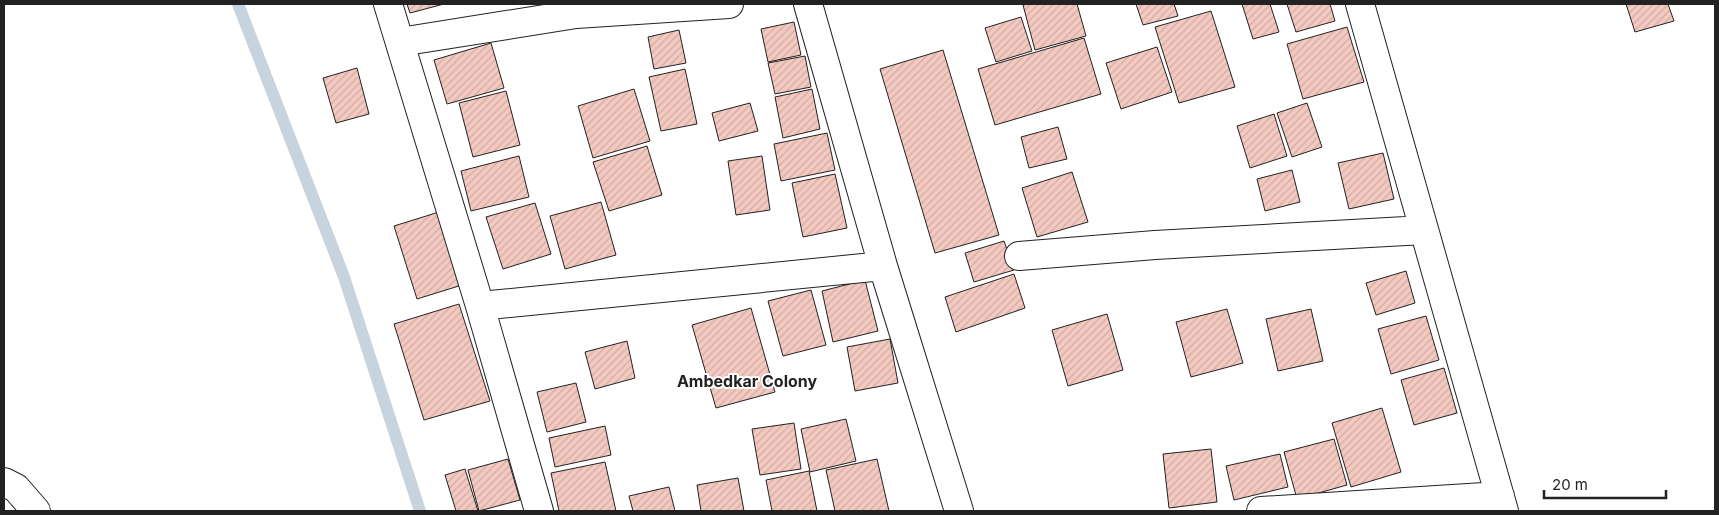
<svg xmlns="http://www.w3.org/2000/svg" width="1719" height="515" viewBox="0 0 1719 515" font-family="Inter,sans-serif">
<style>
.lines{fill:none;stroke-linecap:round;stroke-linejoin:round}
.stream{stroke:#c7d3dd;stroke-width:12}
.building{fill:url(#building-hatch);stroke:#222}
.minor-casing{stroke:#222;stroke-width:30}
.minor{stroke:#fff;stroke-width:28}
.labels{text-anchor:middle;dominant-baseline:central;stroke-width:4;stroke-linejoin:round;paint-order:stroke}
.neighbourhood-label{font-size:16px;font-weight:bold;fill:#222;stroke:#fff}
</style>
<defs>
<pattern id="building-hatch" width="6" height="6" patternUnits="userSpaceOnUse" patternTransform="scale(1.25)"><rect width="6" height="6" fill="#f3c9c0"/><path d="M-1 1l2-2M0 6l6-6M5 7l2-2" fill="none" stroke="#d0aca5"/></pattern>
</defs>
<rect width="100%" height="100%" fill="#fff"/>
<g class="lines">
<!-- stream -->
<path class="stream" d="M 238,4 L 344,277 L 420,511"/>
</g>
<!-- building -->
<path class="building" d="M 407,4 L 444,4 L 410,13 Z
M 1028,4 L 1077,4 L 1086,36 L 1035,50 L 1023,5 Z
M 1136,4 L 1174,4 L 1178,16 L 1143,25 Z
M 1242,4 L 1270,4 L 1279,32 L 1253,39 Z
M 1287,4 L 1330,4 L 1335,21 L 1296,32 Z
M 1626,4 L 1668,4 L 1674,21 L 1635,32 Z
M 1211,11 L 1235,87 L 1179,103 L 1155,27 Z
M 1021,17 L 1032,51 L 996,62 L 985,28 Z
M 794,22 L 801,55 L 768,62 L 761,29 Z
M 1347,27 L 1364,82 L 1303,99 L 1287,44 Z
M 679,30 L 686,63 L 654,69 L 648,37 Z
M 1084,38 L 1101,94 L 995,125 L 978,69 Z
M 491,43 L 504,88 L 447,104 L 434,60 Z
M 1157,47 L 1172,92 L 1121,109 L 1106,63 Z
M 943,50 L 999,235 L 935,253 L 880,69 Z
M 805,56 L 811,87 L 775,94 L 768,63 Z
M 357,68 L 369,114 L 336,123 L 323,78 Z
M 685,69 L 697,124 L 661,131 L 649,77 Z
M 634,89 L 650,141 L 593,158 L 578,106 Z
M 812,89 L 820,129 L 783,138 L 775,97 Z
M 506,91 L 520,145 L 473,157 L 459,103 Z
M 750,103 L 758,131 L 719,141 L 712,113 Z
M 1307,103 L 1322,147 L 1292,157 L 1277,113 Z
M 1274,114 L 1287,156 L 1250,168 L 1237,126 Z
M 1058,127 L 1067,159 L 1029,168 L 1021,137 Z
M 827,133 L 835,170 L 781,181 L 774,144 Z
M 647,146 L 662,195 L 609,211 L 593,162 Z
M 1383,153 L 1394,199 L 1349,209 L 1338,163 Z
M 519,156 L 529,197 L 471,211 L 461,171 Z
M 762,156 L 770,210 L 736,215 L 728,161 Z
M 1292,170 L 1300,202 L 1265,211 L 1257,179 Z
M 1072,172 L 1088,222 L 1037,237 L 1022,188 Z
M 835,174 L 847,228 L 803,237 L 792,183 Z
M 601,202 L 616,255 L 565,269 L 550,216 Z
M 535,203 L 551,254 L 503,269 L 486,217 Z
M 439,212 L 462,285 L 417,299 L 394,226 Z
M 1004,241 L 1014,270 L 974,282 L 965,253 Z
M 1406,271 L 1415,303 L 1376,315 L 1366,283 Z
M 1014,274 L 1025,308 L 956,332 L 945,297 Z
M 865,280 L 878,331 L 833,342 L 822,291 Z
M 811,290 L 826,345 L 783,356 L 768,301 Z
M 459,304 L 490,401 L 424,420 L 394,324 Z
M 751,308 L 775,392 L 716,408 L 692,325 Z
M 1227,309 L 1243,363 L 1191,377 L 1176,322 Z
M 1311,309 L 1323,361 L 1278,371 L 1266,319 Z
M 1107,314 L 1123,370 L 1068,386 L 1052,330 Z
M 1426,316 L 1439,360 L 1391,374 L 1378,329 Z
M 890,339 L 898,383 L 855,391 L 847,347 Z
M 627,341 L 635,378 L 595,389 L 585,352 Z
M 1444,368 L 1457,413 L 1414,425 L 1401,380 Z
M 576,383 L 586,422 L 547,432 L 537,392 Z
M 1382,408 L 1401,472 L 1351,487 L 1332,423 Z
M 846,419 L 856,461 L 810,472 L 801,429 Z
M 794,423 L 801,469 L 760,475 L 752,429 Z
M 605,426 L 611,455 L 555,467 L 549,438 Z
M 1334,439 L 1347,485 L 1297,499 L 1284,452 Z
M 1211,449 L 1217,502 L 1169,508 L 1163,454 Z
M 1280,454 L 1288,487 L 1234,500 L 1226,466 Z
M 508,459 L 520,500 L 479,511 L 468,470 Z
M 877,459 L 889,511 L 835,511 L 826,470 Z
M 605,462 L 616,511 L 559,511 L 551,473 Z
M 465,469 L 478,511 L 456,511 L 445,475 Z
M 809,471 L 817,511 L 772,511 L 766,480 Z
M 738,478 L 744,511 L 701,511 L 697,485 Z
M 669,487 L 675,511 L 633,511 L 629,496 Z"/>
<g class="lines">
<!-- minor casing -->
<g class="minor-casing">
<path id="minor" d="M 388,4 L 480,306 L 539,511
M 808,4 L 883,266 L 959,511
M 1360,4 L 1504,511
M 400,42 L 576,14 L 729,4
M 1019,256 L 1155,245 L 1424,230
M 480,306 L 883,266
M 4,482 L 16,488 L 36,511
M 1261,511 L 1500,496"/>
</g>
<!-- minor -->
<use href="#minor" class="minor"/>
</g>
<g class="labels">
<!-- neighbourhood labels -->
<g class="neighbourhood-label">
<text x="747" y="381">Ambedkar Colony</text>
</g>
</g>
<!-- border -->
<rect width="1719" height="515" fill="none" stroke="#222222" stroke-width="10"/>
<!-- scale -->
<path d="M1544 490v8h122v-8" fill="none" stroke="#222222" stroke-width="2.5"/>
<text x="1552" y="490" font-size="15" fill="#222222" stroke="#ffffff" stroke-width="4" paint-order="stroke">20 m</text>
</svg>
